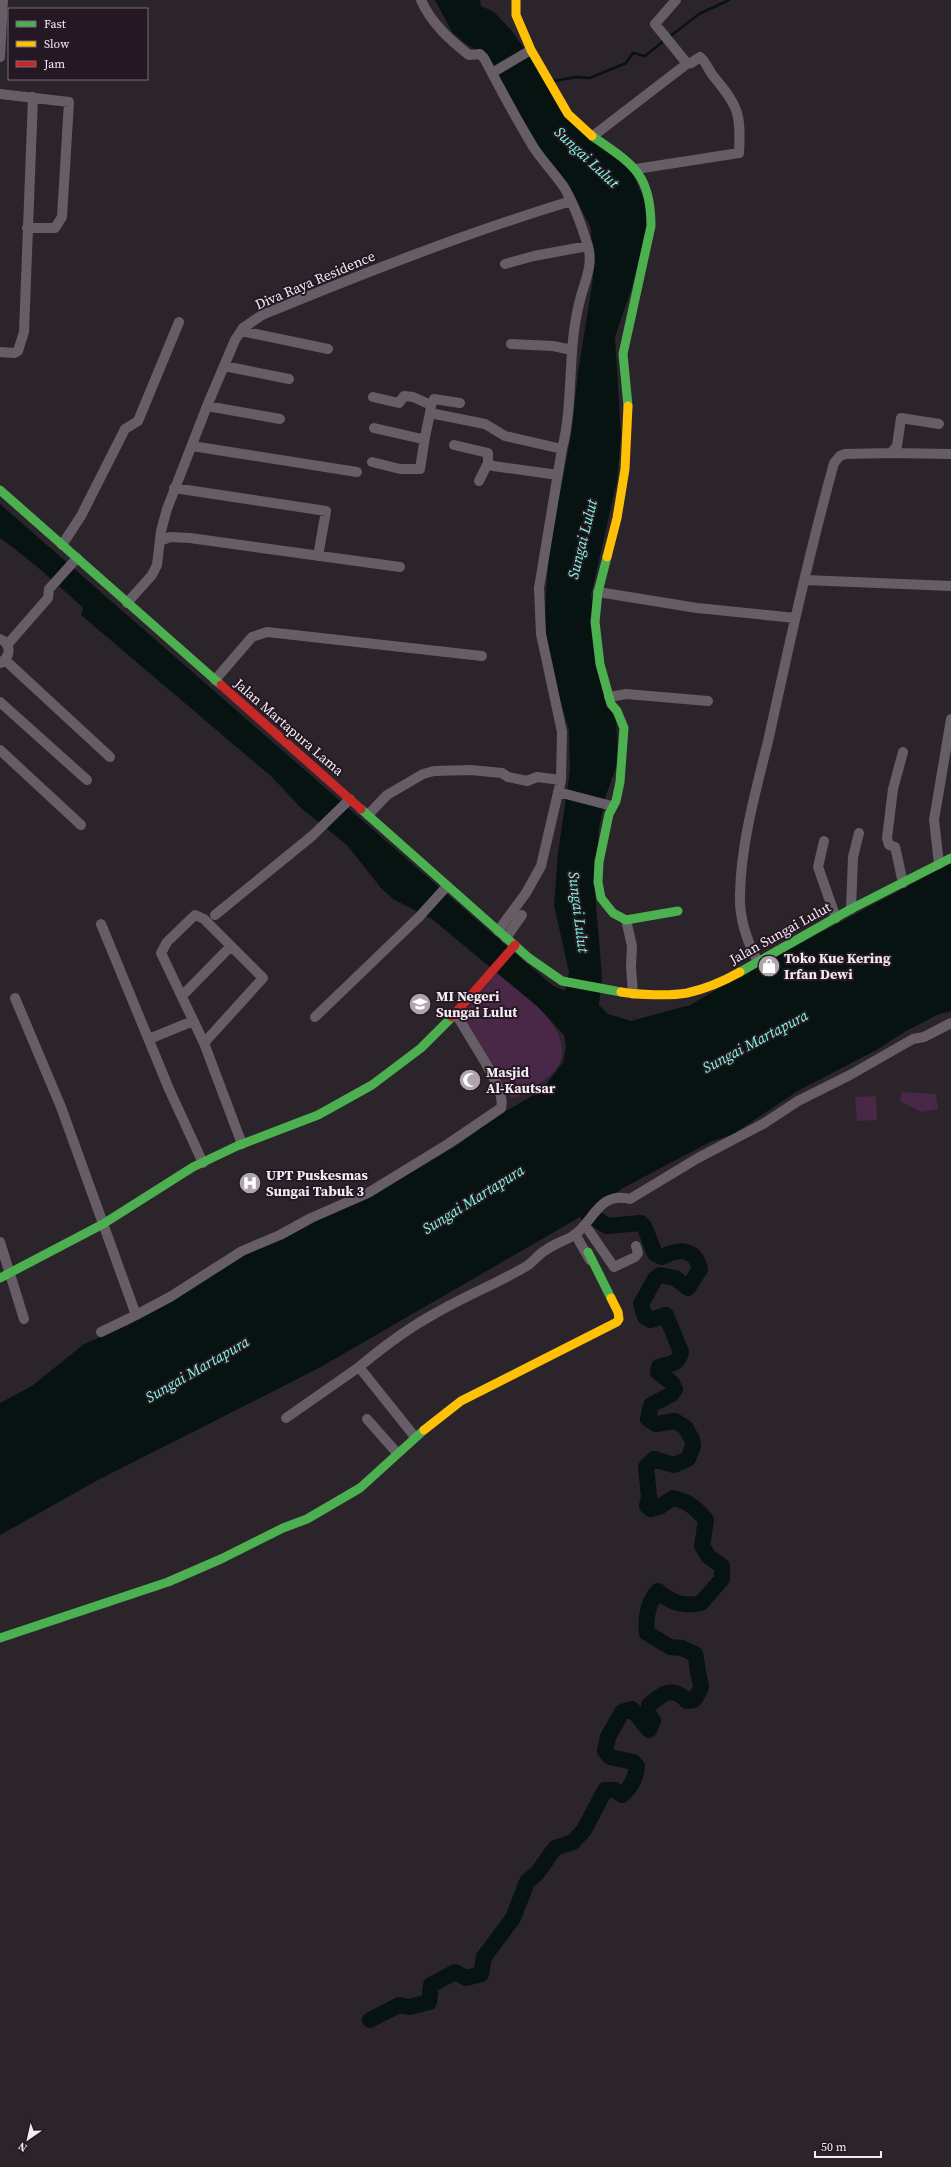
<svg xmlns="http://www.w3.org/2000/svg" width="951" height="2167" viewBox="0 0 951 2167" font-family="'Source Serif 4',serif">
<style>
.green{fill:#492746}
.water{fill:#071310}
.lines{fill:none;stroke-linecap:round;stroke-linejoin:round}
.stream{stroke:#071310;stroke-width:2.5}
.river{stroke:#071310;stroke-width:16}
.street{stroke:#675d66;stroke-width:10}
.fast{stroke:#4caf50;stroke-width:9}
.slow{stroke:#ffc107;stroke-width:9}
.jam{stroke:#c62828;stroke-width:9}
.labels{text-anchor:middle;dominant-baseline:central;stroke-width:4;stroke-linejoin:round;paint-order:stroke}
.street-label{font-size:14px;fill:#f4ebf3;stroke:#251824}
.poi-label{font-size:14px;font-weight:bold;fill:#f4ebf3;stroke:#251824;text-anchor:start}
.water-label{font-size:15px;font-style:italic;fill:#80fddd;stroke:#251824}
</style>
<rect width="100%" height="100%" fill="#2c242b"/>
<!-- green -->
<path class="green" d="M 498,972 C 528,994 595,1047 543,1081 C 532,1088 523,1096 511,1098 L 462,1015 Z
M 902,1092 L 936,1094 L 938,1109 L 921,1112 L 900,1101 Z
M 876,1096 L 877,1120 L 857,1121 L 855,1097 Z"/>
<!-- water -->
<path class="water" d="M 435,0 L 480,0 L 481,6 L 494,12 L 511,30 L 540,71 L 561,112 L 631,169 L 645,203 L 647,227 L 631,290 L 615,337 L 621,435 L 617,481 L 591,595 L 616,718 L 618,762 L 606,795 L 599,828 L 595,893 L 602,977 L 599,1005 L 608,1014 L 631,1021 L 690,1005 L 749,971 L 951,863 L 951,1011 L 939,1014 L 906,1031 L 878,1049 L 796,1092 L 732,1135 L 712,1141 L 623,1188 L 587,1213 L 319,1368 L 98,1480 L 0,1535 L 0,1403 L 32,1386 L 84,1344 L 129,1325 L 242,1255 L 392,1184 L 459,1144 L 501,1114 L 542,1090 L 563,1062 L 566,1047 L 564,1035 L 538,1007 L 432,919 L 393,899 L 381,888 L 347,845 L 302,809 L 272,777 L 81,615 L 83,608 C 57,583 29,559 0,538 L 0,504 L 495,936 L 552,985 L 565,991 L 569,972 L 554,905 L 558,853 L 570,770 L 569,730 L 556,686 L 544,635 L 546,593 L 549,551 L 571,436 L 578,373 L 593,278 L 591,228 L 568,183 L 537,149 L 484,55 L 466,44 L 452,32 Z"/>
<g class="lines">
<!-- stream -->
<path class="stream" d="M 669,37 L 699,14 L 729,0
M 554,81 L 576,77 L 590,78 L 626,63 L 633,53 L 645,56 L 665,40"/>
<!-- river -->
<path class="river" d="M 370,2020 L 399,2005 L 409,2007 L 429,2002 L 431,1985 L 455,1972 L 466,1978 L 481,1974 L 484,1957 L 513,1918 L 527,1882 L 538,1872 L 555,1848 L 573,1842 L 584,1830 L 605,1790 L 615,1790 L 622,1795 C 630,1789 636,1778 637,1766 L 633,1762 L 610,1757 L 605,1751 L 608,1737 L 622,1712 L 632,1709 L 649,1730 L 653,1721 L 648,1713 L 649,1705 C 662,1694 672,1685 687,1701 L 694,1700 C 703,1685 702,1689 698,1673 C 697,1667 697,1660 695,1654 L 682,1648 L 670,1647 L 647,1633 C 645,1619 648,1602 658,1591 C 671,1603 684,1607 701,1603 L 722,1579 L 722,1566 L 709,1557 L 702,1546 L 706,1520 C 696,1508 688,1501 673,1498 L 659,1507 L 651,1509 L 647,1506 L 649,1497 L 646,1467 L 654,1459 L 674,1465 L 688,1459 L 693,1446 L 692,1439 L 685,1427 L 675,1421 L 656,1424 L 648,1419 L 651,1405 L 672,1394 L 675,1389 L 672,1383 L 658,1372 L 659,1367 C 669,1363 678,1366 681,1352 L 666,1315 L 650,1320 L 645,1317 L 641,1304 L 655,1279 L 660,1275 L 675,1278 L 688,1288 L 700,1269 C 695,1248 679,1248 662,1257 L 655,1254 L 645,1228 L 641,1223 L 607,1226 L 587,1213 L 580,1204"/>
<!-- street -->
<path class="street" d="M 421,0 C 431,23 450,40 469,55 L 480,54 L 484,58 C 500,88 516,119 534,148 C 544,163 556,175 565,189 C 575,206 582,227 588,246 C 594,267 583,284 579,304 C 567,352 574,402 562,449 L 539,588 L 541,634 L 562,732 L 561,780 L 541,866 L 526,893 L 498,931
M 0,57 L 3,0
M 492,73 L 529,51
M 0,94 L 69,102 L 62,217 L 55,228 L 27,228
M 593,136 L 684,66 L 685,61 L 655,24 L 676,0
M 636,169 L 739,153 C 741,114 739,107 714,77 C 708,70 707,63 700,57 L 691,63 L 686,64
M 505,264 L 534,256 L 588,246
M 241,331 L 328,349
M 511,344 L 553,346 L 572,350
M 0,352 L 14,353 L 18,351 L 24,332 L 33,97
M 224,366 L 289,379
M 373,397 L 399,403 L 404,396 L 413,397 L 431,405 L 430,413
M 431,405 L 434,399 L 460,403
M 207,406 L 280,419
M 374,428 L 422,439 L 425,437 L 430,413 L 485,424 L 505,436 L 562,449
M 454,445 L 488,453 L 488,463 L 493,466 L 558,475
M 192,446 L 357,472
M 891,453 L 951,454
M 372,462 L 400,469 L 420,469 L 425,437
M 479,481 L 488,463
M 174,488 L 326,511 L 318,556
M 160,541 L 170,537 L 190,538 L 400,567
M 62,545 L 81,516 L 125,429 L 138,421 L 179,322
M 805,580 L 951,586
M 598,592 L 697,608 L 795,618
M 127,603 L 152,575 L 157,565 L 161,531 L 167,509 L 207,406 L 235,340 L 243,328 L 262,315 C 364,273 466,233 571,201
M 0,639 C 12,644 11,657 0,663
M 7,645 L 48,598 L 49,589 L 77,558
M 5,660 L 110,757
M 215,680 L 252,637 L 267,632 L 482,656
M 609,697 L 626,694 L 708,701
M 0,702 L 87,780
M 0,750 L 81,825
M 903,752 L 893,789 L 887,838 L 889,845 L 895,847 L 896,851 L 903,883
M 558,792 L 612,806
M 368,815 L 387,795 L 423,774 L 434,771 L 471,770 L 502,773 L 508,777 L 527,781 L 537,777 L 561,780
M 824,841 L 818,867 L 836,918
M 939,864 L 934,820 L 951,719
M 851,909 L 853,857 L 859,833
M 215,915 L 312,836 L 350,799
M 626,920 L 632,946 L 631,967 L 633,994
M 101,924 L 169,1089 L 203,1163
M 506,938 L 522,915
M 757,960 C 746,939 739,918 740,894 C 741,841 757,787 769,737 C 789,645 809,554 834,463 L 840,456 L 845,454 L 891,453 L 897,446 L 901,418 L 939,424
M 182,996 L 231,946
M 15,998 L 61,1107 L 136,1315 L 101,1332
M 456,1014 L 488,1067
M 315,1017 L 419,917 L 447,886
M 149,1039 L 193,1021
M 204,1043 L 263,978 L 204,919 L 195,915 L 167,942 L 161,953 L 204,1043 L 242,1144
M 585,1225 L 614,1267 L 635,1257 L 638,1253 L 636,1246
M 575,1234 L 590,1260
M 0,1242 L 24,1319
M 136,1315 L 170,1297 L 242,1251 L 280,1235 L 311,1218 L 368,1193 L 448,1144 L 501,1108 C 505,1095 491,1074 485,1062
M 359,1367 C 383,1347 408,1328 436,1313 C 465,1296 496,1284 525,1267 C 533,1263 538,1254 546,1250 C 554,1244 564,1241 573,1236 C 594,1222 598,1191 630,1199 L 698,1158 L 763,1124 L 798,1101 L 850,1075 L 913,1039 L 924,1037 L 951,1023
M 286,1418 L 359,1367 L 415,1437
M 367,1419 L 397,1453"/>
<!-- fast -->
<path class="fast" d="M 592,136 C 632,164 651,173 651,226 L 623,354 L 628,406
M 0,490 L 221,685
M 607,557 L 598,592 L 595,622 L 600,664 L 611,704 L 617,711 L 624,728 L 620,782 L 616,801 L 609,814 L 599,862 L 598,882 L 601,898 L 613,913 L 626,920 L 678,911
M 361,809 L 529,958 L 562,981 L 621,992
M 740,972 L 851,909 L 951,858
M 588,1252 L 611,1298
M 0,1278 L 103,1224 L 193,1167 L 237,1146 L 318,1115 L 372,1085 L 421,1048 L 452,1017
M 0,1638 L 168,1582 L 221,1559 L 283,1528 L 307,1519 L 360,1488 L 424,1430"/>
<!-- slow -->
<path class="slow" d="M 516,0 L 516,15 L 531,50 L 568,114 L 592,136
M 607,557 L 617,518 L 625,469 L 628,406
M 621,992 C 638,995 671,996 687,993 C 705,989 724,981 740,972
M 424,1430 L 461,1401 L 617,1322 L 619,1319 L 618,1312 L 611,1298"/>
<!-- jam -->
<path class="jam" d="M 221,685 L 361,809
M 452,1017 L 515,945"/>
</g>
<!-- icons -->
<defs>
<g id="shop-disc" transform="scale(1.15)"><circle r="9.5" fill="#aea5ad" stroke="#251824"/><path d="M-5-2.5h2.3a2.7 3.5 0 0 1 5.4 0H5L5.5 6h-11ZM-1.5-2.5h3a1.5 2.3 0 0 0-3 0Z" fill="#fff"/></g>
<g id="school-disc" transform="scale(1.15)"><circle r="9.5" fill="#aea5ad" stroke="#251824"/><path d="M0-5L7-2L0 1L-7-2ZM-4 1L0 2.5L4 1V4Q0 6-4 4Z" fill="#fff"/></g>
<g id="mosque-disc" transform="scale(1.15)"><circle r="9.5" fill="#aea5ad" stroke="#251824"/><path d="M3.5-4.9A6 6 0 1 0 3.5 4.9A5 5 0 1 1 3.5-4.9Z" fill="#fff"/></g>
<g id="hospital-disc" transform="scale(1.15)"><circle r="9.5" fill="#aea5ad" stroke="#251824"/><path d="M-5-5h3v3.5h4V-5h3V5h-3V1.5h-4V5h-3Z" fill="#fff"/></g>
</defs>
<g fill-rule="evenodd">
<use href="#shop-disc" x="769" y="966"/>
<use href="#school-disc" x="420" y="1004"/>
<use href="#mosque-disc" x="470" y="1080"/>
<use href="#hospital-disc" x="250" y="1183"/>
</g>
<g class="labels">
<!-- street labels -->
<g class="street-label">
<text transform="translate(315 280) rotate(-23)">Diva Raya Residence</text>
<text transform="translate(289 727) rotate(41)">Jalan Martapura Lama</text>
<text transform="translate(780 933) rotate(-29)">Jalan Sungai Lulut</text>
</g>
<!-- poi labels -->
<g class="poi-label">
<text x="784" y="958">Toko Kue Kering<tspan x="784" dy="16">Irfan Dewi</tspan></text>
<text x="436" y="996">MI Negeri<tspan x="436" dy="16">Sungai Lulut</tspan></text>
<text x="486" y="1072">Masjid<tspan x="486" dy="16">Al-Kautsar</tspan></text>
<text x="266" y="1175">UPT Puskesmas<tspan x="266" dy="16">Sungai Tabuk 3</tspan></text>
</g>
<!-- water labels -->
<g class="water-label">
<text transform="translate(587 157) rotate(43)">Sungai Lulut</text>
<text transform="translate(582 539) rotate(-76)">Sungai Lulut</text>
<text transform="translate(579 912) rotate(83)">Sungai Lulut</text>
<text transform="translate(755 1041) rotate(-28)">Sungai Martapura</text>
<text transform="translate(473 1199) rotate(-32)">Sungai Martapura</text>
<text transform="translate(197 1369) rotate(-30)">Sungai Martapura</text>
</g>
</g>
<!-- legend -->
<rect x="8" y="8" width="140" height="72" fill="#251824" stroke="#786c77"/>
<rect x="16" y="21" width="20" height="6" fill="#4caf50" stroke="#786c77"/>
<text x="44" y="28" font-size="12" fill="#f4ebf3">Fast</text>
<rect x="16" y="41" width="20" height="6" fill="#ffc107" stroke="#786c77"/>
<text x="44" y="48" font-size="12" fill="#f4ebf3">Slow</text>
<rect x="16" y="61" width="20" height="6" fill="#c62828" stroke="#786c77"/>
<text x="44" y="68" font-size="12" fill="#f4ebf3">Jam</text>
<!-- north arrow -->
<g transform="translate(28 2139) rotate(214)" stroke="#251824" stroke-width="3" paint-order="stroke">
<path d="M0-3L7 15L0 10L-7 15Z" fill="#f4ebf3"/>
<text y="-6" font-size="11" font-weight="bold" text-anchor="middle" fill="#f4ebf3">N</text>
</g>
<!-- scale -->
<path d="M815 2151v6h66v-6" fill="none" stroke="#f4ebf3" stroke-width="2"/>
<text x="821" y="2151" font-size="12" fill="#f4ebf3" stroke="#251824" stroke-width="3" paint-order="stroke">50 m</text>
</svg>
